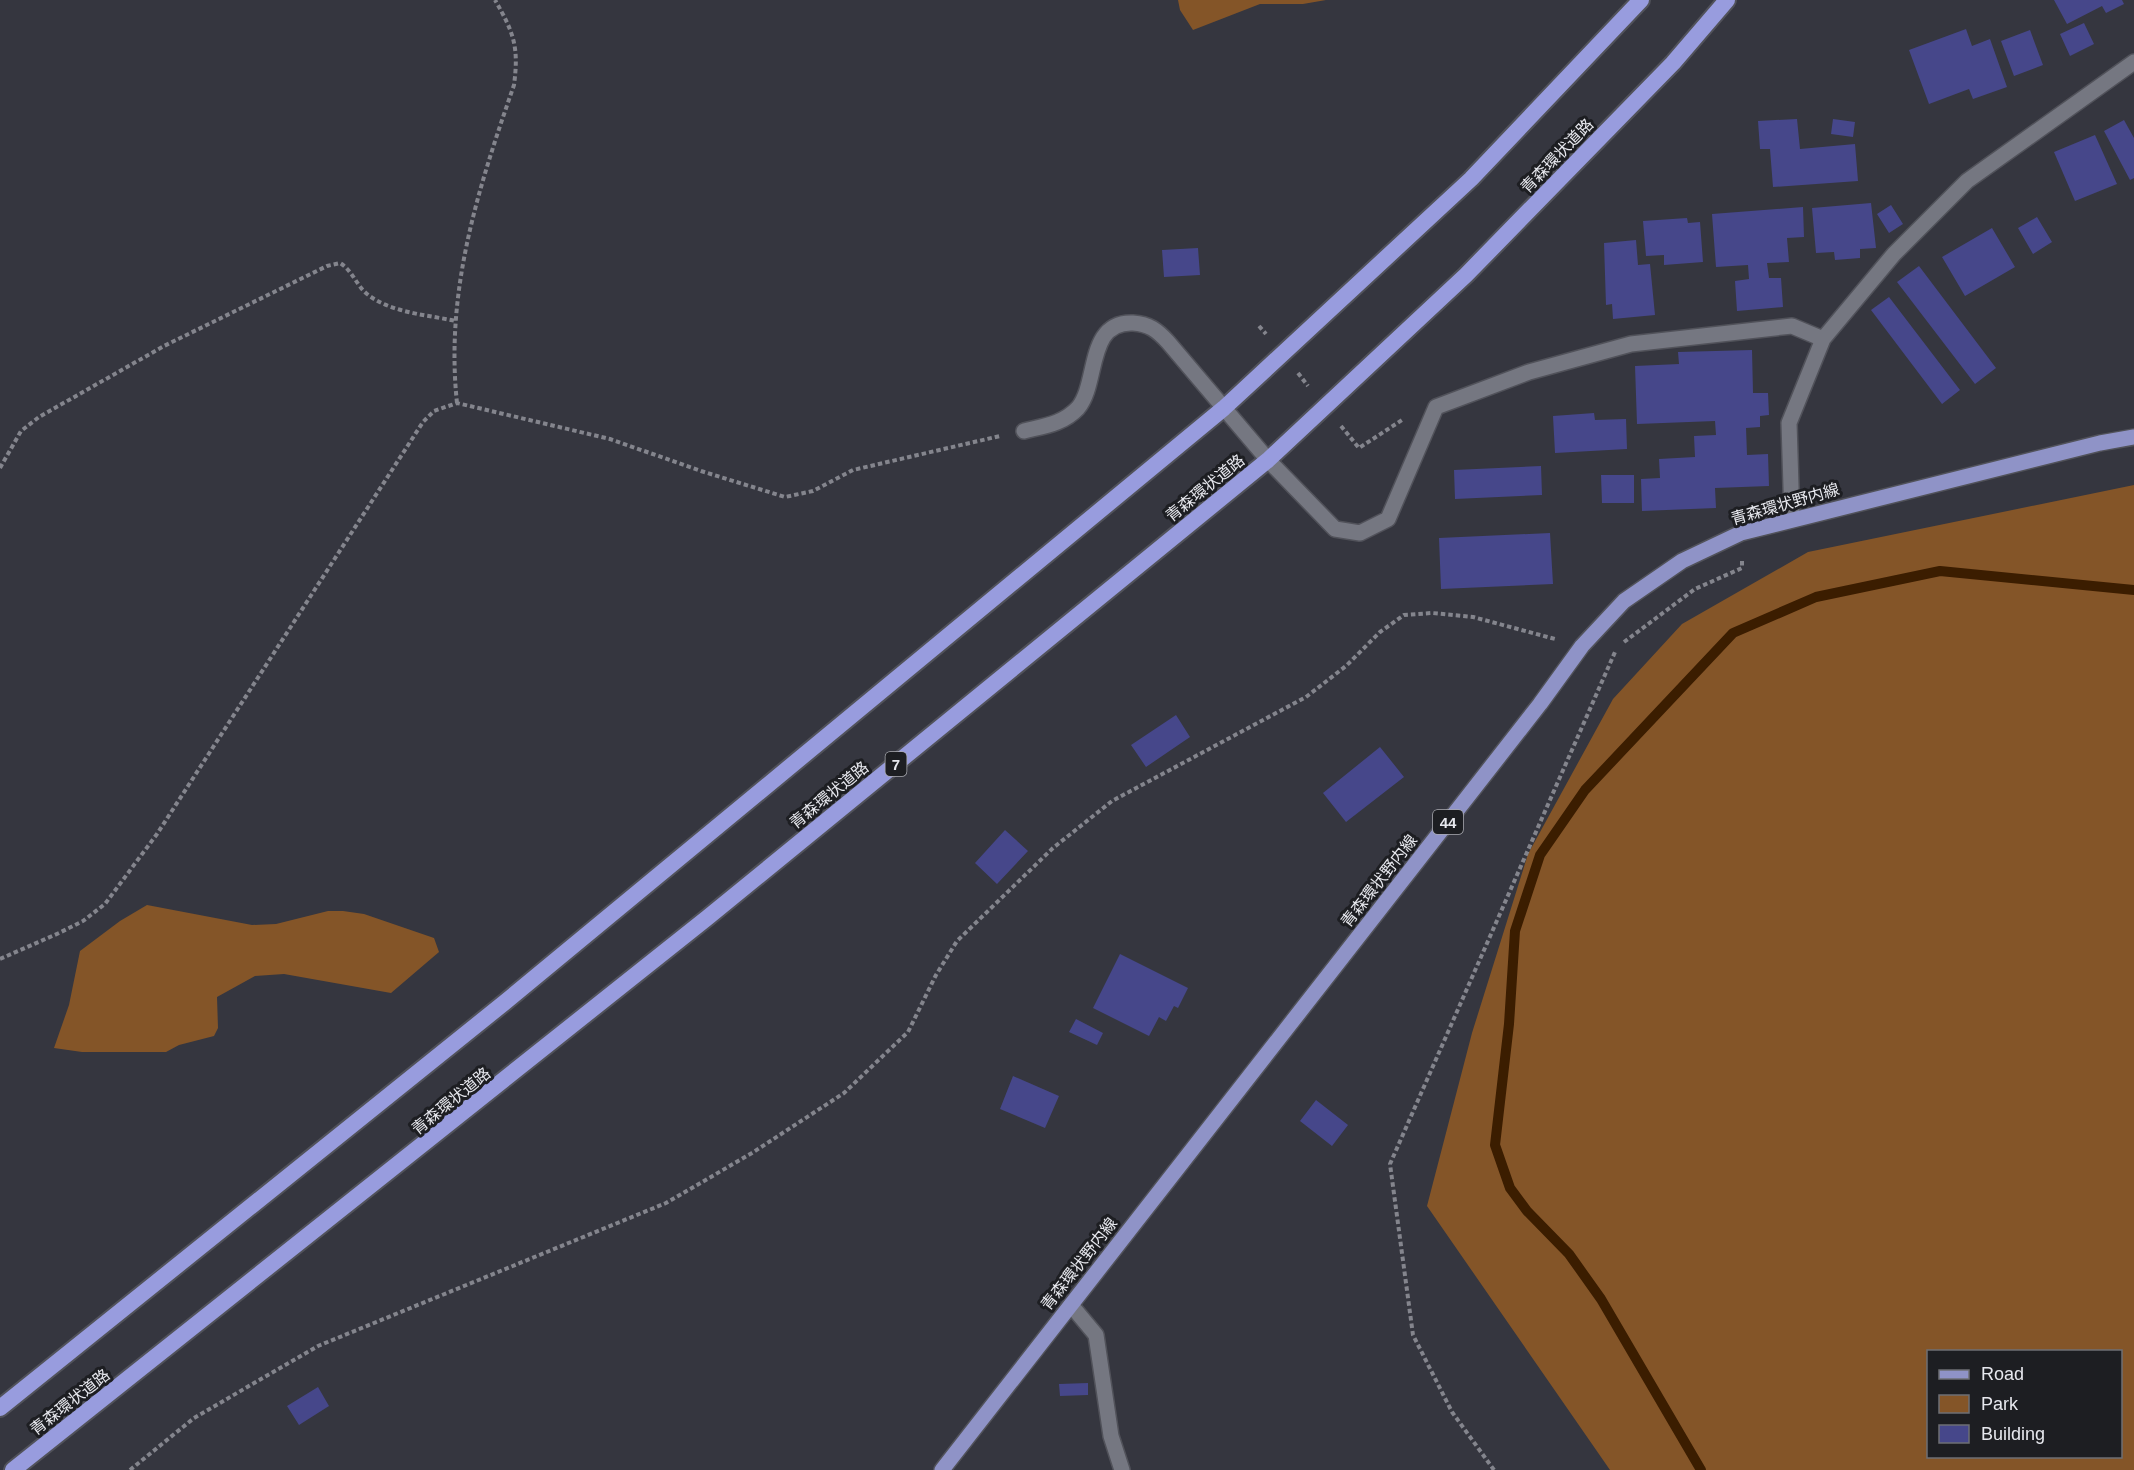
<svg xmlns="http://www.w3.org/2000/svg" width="2134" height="1470" viewBox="0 0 2134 1470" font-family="Arial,'Noto Sans JP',sans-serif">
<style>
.green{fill:#845528;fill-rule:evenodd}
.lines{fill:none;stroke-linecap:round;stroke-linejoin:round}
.stream{stroke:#3b1d00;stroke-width:10}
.building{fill:#46478a}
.service-casing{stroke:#51525a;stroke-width:18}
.minor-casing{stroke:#51525a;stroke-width:18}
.primary-casing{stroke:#51525a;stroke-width:18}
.trunk-casing{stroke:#51525a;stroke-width:20}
.path{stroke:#84858d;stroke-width:4;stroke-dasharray:4.5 3;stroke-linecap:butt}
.service{stroke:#757781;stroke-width:15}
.minor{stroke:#757781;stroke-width:15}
.primary{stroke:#8f93c7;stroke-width:15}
.trunk{stroke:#989cde;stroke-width:16}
.labels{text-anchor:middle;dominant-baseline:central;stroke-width:6;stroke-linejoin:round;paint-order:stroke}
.shield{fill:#1d1e22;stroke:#aaabb1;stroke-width:1.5}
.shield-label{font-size:15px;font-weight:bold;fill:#e7e8ee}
.street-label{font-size:16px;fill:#e7e8ee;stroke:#1d1e22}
</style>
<rect width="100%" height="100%" fill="#35363f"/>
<!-- green -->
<path class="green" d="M 1178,0 L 1326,0 L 1303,4 L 1260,4 L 1193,30 L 1180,10 Z
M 2134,485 L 2134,1470 L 1610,1470 L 1427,1206 L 1472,1033 L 1528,854 L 1613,699 L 1682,624 L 1808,552 ZM 1928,1352 L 2120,1352 L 2120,1456 L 1928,1456 Z
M 147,905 L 252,925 L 276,924 L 328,911 L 343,911 L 364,914 L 434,938 L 439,952 L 391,993 L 284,974 L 255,976 L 217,997 L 218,1028 L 214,1036 L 179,1045 L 166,1052 L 82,1052 L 54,1048 L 69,1005 L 80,951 L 120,921 Z"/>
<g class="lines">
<!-- stream -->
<path class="stream" d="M 1701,1470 L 1601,1299 L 1569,1254 L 1527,1211 L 1510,1188 L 1495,1145 L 1509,1024 L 1515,931 L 1540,855 L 1585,790 L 1733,633 L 1816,597 L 1940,571 L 2134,590"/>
</g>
<!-- building -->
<path class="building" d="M 2054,0 L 2122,0 L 2124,4 L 2106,13 L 2102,6 L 2067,24 Z
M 2084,23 L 2094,44 L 2070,56 L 2060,34 Z
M 1966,29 L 1972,46 L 1990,39 L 2007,87 L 1973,99 L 1969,89 L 1929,104 L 1909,50 Z
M 2030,30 L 2043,65 L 2014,76 L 2001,41 Z
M 1797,119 L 1800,149 L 1855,144 L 1858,181 L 1773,187 L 1770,149 L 1760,149 L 1758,121 Z
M 1833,119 L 1855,122 L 1853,137 L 1831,134 Z
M 2124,120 L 2134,138 L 2134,178 L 2130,180 L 2104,131 Z
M 2095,135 L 2117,184 L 2075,201 L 2054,152 Z
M 1871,203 L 1876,248 L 1860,249 L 1860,258 L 1835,260 L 1834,252 L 1816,253 L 1812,208 Z
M 1891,205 L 1903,224 L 1889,233 L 1877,214 Z
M 1803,207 L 1804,237 L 1787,238 L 1789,262 L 1767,263 L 1769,278 L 1781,278 L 1783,307 L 1737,311 L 1735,281 L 1749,279 L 1748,265 L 1716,267 L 1712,214 Z
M 2037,217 L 2052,242 L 2033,254 L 2018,228 Z
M 1687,218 L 1688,223 L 1700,222 L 1703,262 L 1664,265 L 1664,255 L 1646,256 L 1643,221 Z
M 1992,228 L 2015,267 L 1965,296 L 1942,257 Z
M 1636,240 L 1638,265 L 1650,264 L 1655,315 L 1613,319 L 1612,304 L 1606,305 L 1604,243 Z
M 1198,248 L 1200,275 L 1164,277 L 1162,250 Z
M 1919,266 L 1996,368 L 1975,384 L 1897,282 Z
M 1889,297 L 1960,390 L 1942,404 L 1871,310 Z
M 1752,350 L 1753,393 L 1768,393 L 1769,415 L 1760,416 L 1760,427 L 1746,428 L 1747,455 L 1768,454 L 1769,486 L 1715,488 L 1716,508 L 1642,511 L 1641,479 L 1660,478 L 1659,459 L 1695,457 L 1694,436 L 1716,435 L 1715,421 L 1637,424 L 1635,366 L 1679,364 L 1678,352 Z
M 1594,413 L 1595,420 L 1626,419 L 1627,449 L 1555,453 L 1553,416 Z
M 1541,466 L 1542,495 L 1455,499 L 1454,470 Z
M 1601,475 L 1634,475 L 1634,503 L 1602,503 Z
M 1550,533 L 1553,584 L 1441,589 L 1439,538 Z
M 1176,715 L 1190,737 L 1146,767 L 1131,745 Z
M 1380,747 L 1404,777 L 1346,822 L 1323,793 Z
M 1005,830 L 1028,851 L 997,884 L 975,863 Z
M 1120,954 L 1188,988 L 1178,1008 L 1174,1006 L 1166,1021 L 1159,1017 L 1149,1036 L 1093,1008 Z
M 1076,1019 L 1103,1033 L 1097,1045 L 1069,1032 Z
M 1013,1076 L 1059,1096 L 1045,1128 L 1000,1109 Z
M 1316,1100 L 1348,1125 L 1332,1146 L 1300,1121 Z
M 1088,1383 L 1088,1395 L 1060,1396 L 1059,1384 Z
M 318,1387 L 329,1406 L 299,1425 L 287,1406 Z"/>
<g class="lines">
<!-- service casing -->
<g class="service-casing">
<path id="service" d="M 1071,1305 L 1096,1335 L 1111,1436 L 1122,1470"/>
</g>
<!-- minor casing -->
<g class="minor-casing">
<path id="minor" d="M 1024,431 C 1044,426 1063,424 1078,408 C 1099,383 1086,321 1133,323 C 1149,324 1157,330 1168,342 L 1268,460 L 1335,529 L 1360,533 L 1388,519 L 1436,407 L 1529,372 L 1631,344 L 1792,326 L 1823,339
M 1792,518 L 1789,423 L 1823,339 L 1894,254 L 1967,181 L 2134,62"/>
</g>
<!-- primary casing -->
<g class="primary-casing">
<path id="primary" d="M 942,1470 L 1540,704 L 1582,646 L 1624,601 L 1682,561 L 1741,533 L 2100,443 L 2134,437"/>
</g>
<!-- trunk casing -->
<g class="trunk-casing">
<path id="trunk" d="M 0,1408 L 504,1003 L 1224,408 L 1471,179 L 1641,0
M 13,1470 L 707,918 L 1268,460 L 1466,275 L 1673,63 L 1727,0"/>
</g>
<!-- path -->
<path class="path" d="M 1259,326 L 1266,334
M 1298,373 L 1308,386
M 457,403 C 445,291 478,189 514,85 C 519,47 514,33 495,0
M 1341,426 L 1359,448 L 1402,420
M 0,468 L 21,431 L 39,417 L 164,346 L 327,266 L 340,263 C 353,271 356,285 367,294 C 391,313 428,315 456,321
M 1624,642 L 1695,589 L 1742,568 L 1742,560
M 0,959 L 59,933 L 83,921 L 105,904 L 157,834 L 423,422 L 434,411 L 457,403 L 610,439 L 701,471 L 785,497 L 813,491 L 853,470 L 1000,436
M 130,1470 L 194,1418 L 318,1346 L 666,1203 L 752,1153 L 844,1093 L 908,1032 L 936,975 L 957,941 L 1053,848 L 1112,801 L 1306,697 L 1346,666 L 1380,632 L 1404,615 L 1432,613 L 1473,617 L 1555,639
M 1494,1470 L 1452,1412 L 1413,1335 L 1390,1164 L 1615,652"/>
<!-- service -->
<use href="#service" class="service"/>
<!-- minor -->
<use href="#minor" class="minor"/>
<!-- primary -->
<use href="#primary" class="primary"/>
<!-- trunk -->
<use href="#trunk" class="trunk"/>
</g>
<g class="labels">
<!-- shield labels -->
<g class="shield">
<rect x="885.5" y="752" width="21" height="24" rx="4.5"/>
<rect x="1433" y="810" width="30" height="24" rx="4.5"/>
</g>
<g class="shield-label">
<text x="896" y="764">7</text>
<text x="1448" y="822">44</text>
</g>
<!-- street labels -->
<g class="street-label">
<text transform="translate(1557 156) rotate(-46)">青森環状道路</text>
<text transform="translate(1205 488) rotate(-39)">青森環状道路</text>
<text transform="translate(1785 504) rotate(-16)">青森環状野内線</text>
<text transform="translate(829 795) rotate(-39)">青森環状道路</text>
<text transform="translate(1379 881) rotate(-52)">青森環状野内線</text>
<text transform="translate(451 1101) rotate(-39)">青森環状道路</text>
<text transform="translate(1079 1264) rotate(-52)">青森環状野内線</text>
<text transform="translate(70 1402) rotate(-38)">青森環状道路</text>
</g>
</g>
<!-- legend -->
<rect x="1927" y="1350" width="195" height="108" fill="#1d1e22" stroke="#6e6f74" stroke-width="1.5"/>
<rect x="1939" y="1370" width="30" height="9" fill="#8f93c7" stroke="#6e6f74" stroke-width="1.5"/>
<text x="1981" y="1380" font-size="18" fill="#e7e8ee">Road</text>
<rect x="1939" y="1395" width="30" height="18" fill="#845528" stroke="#6e6f74" stroke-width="1.5"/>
<text x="1981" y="1410" font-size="18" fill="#e7e8ee">Park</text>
<rect x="1939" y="1425" width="30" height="18" fill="#46478a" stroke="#6e6f74" stroke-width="1.5"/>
<text x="1981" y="1440" font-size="18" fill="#e7e8ee">Building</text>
</svg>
